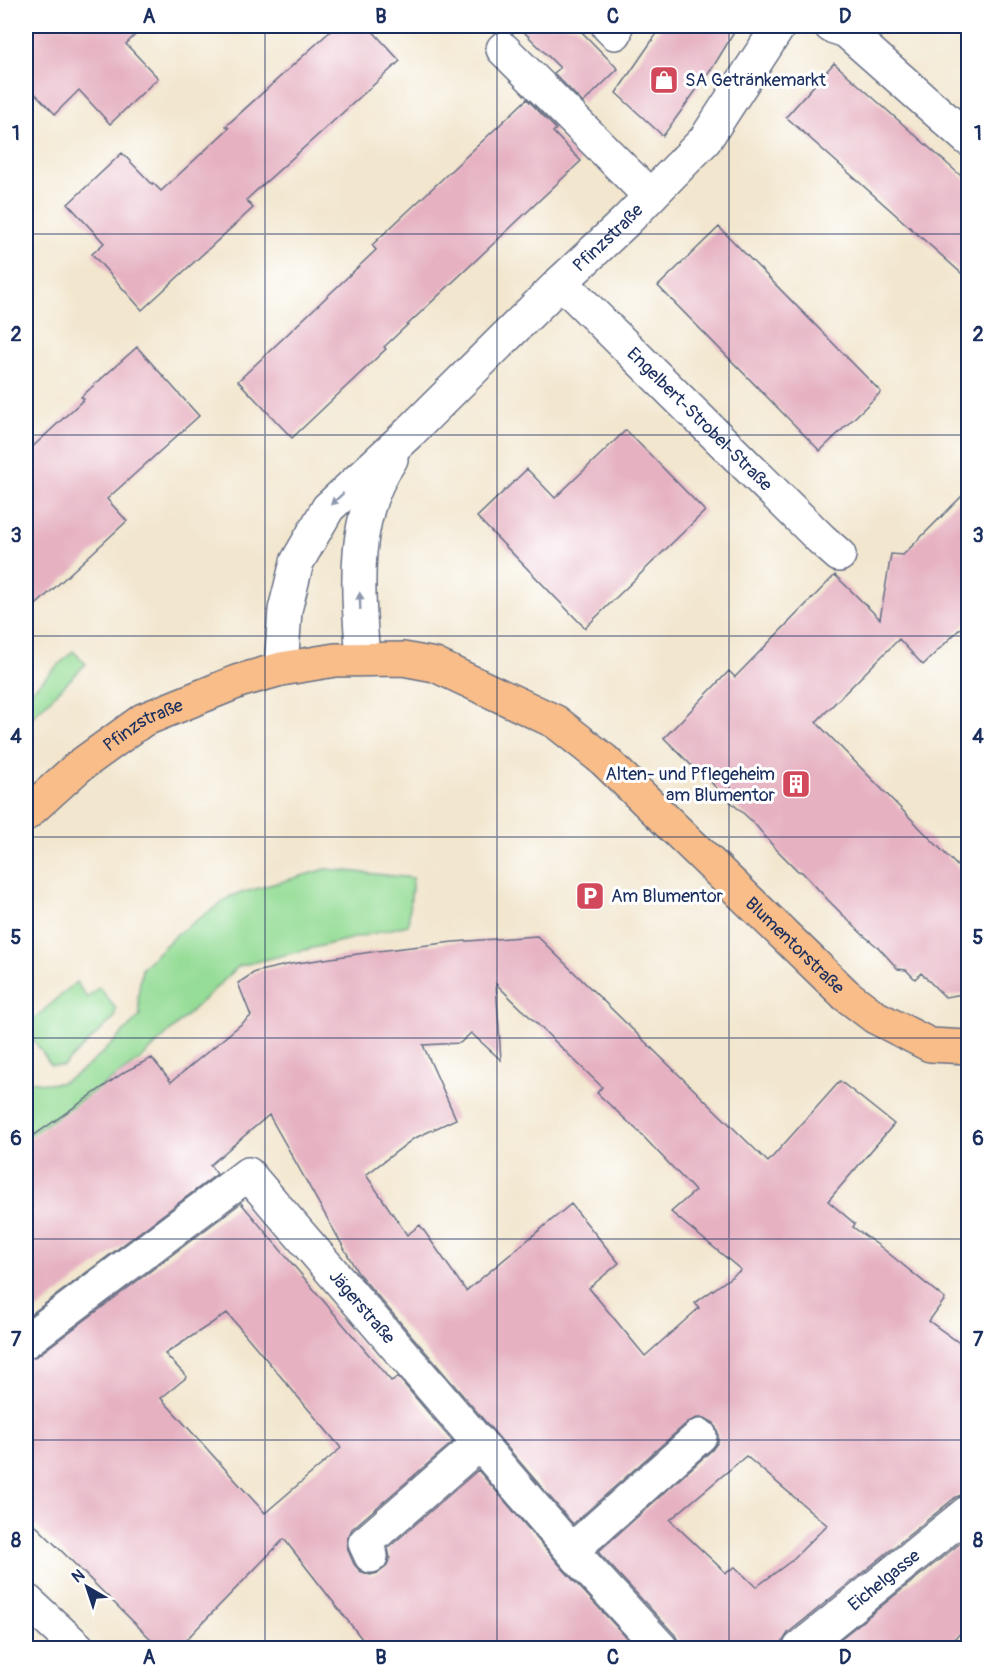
<svg xmlns="http://www.w3.org/2000/svg" width="994" height="1674" viewBox="0 0 994 1674" font-family="Pangolin,sans-serif">
<style>
.green{fill:#96dd97;stroke:#58867a;stroke-width:1.5}
.building{fill:#e6b2c2;fill-rule:evenodd}
.lines{fill:none;stroke-linecap:round;stroke-linejoin:round}
.minor-casing{stroke:#666f85;stroke-width:36}
.major-casing{stroke:#666f85;stroke-width:36}
.minor{stroke:#fff;stroke-width:33}
.major{stroke:#f8bd89;stroke-width:33}
.oneway{fill:#8d97ae}
.grid{fill:none;stroke:#1b2f5e;stroke-width:1.5;stroke-opacity:0.55}
.labels{text-anchor:middle;dominant-baseline:central;stroke-width:6;stroke-linejoin:round;paint-order:stroke}
.poi-label{font-size:18px;fill:#1b2f5e;stroke:#fff;text-anchor:start}
.street-label{font-size:18px;fill:#1b2f5e;stroke:#fff}
.neatline{fill:none;stroke:#1b2f5e;stroke-width:2}
.grid-label{font-size:20px;text-anchor:middle;font-weight:bold;fill:#1b2f5e}
</style>
<rect width="100%" height="100%" fill="#fff"/>
<filter id="ink" filterUnits="userSpaceOnUse"><feTurbulence type="fractalNoise" baseFrequency=".0167" numOctaves="2"/><feDisplacementMap in="SourceGraphic" scale="12" xChannelSelector="R" yChannelSelector="G"/><feConvolveMatrix kernelMatrix="1 2 1 2 8 2 1 2 1" color-interpolation-filters="sRGB"/></filter>
<filter id="wash" filterUnits="userSpaceOnUse"><feTurbulence type="fractalNoise" baseFrequency=".008" numOctaves="4" result="noise"/><feDisplacementMap in="SourceGraphic" scale="24" xChannelSelector="R" yChannelSelector="G"/><feGaussianBlur stdDeviation="1.35" result="paint"/><feColorMatrix in="noise" values="0 0 0 0 0 0 0 0 0 0 0 0 0 0 0 0 0 1.4 0 .05"/><feComposite in="paint" operator="in"/></filter>
<g filter="url(#wash)">
<rect width="100%" height="100%" fill="#f2e6ce"/>
<!-- green -->
<path class="green" d="M 73,651 L 86,664 L 26,723 L 26,696 Z
M 326,869 L 413,878 L 408,925 L 239,966 L 141,1059 L 26,1138 L 26,1080 C 35,1081 49,1085 58,1083 C 81,1079 122,1033 140,1016 L 138,996 L 142,968 L 177,934 L 231,896 Z
M 76,982 L 87,998 L 99,987 L 116,1009 L 114,1018 L 63,1066 L 51,1065 L 26,1029 L 26,1026 Z"/>
<g id="blocks">
<!-- building -->
<path class="building" d="M 26,26 L 144,26 L 126,44 L 158,78 L 110,124 L 79,90 L 55,114 L 26,84 Z
M 336,26 L 368,26 L 400,61 L 246,200 L 253,208 L 142,310 L 92,254 L 104,243 L 68,204 L 122,153 L 152,184 L 153,183 L 161,191 L 229,128 L 226,126 Z
M 518,26 L 576,26 L 618,69 L 583,103 L 554,73 L 560,68 Z
M 662,26 L 738,26 L 713,67 L 663,136 L 616,93 Z
M 834,63 L 969,183 L 969,280 L 786,117 Z
M 527,99 L 556,129 L 553,132 L 581,161 L 384,347 L 386,349 L 292,438 L 238,381 L 376,250 L 372,245 Z
M 719,227 L 881,392 L 820,451 L 658,286 Z
M 137,347 L 199,416 L 107,499 L 127,521 L 26,614 L 26,453 L 84,399 L 81,397 Z
M 626,430 L 705,511 L 585,628 L 477,517 L 527,469 L 555,498 Z
M 969,489 L 969,620 L 923,665 L 899,639 L 816,722 L 969,878 L 969,993 L 945,997 L 921,973 L 915,979 L 906,970 L 898,969 L 879,948 L 862,934 L 828,900 L 802,872 L 798,871 L 774,847 L 753,822 L 725,797 L 703,774 L 699,773 L 664,738 L 729,671 L 735,677 L 835,575 L 880,619 L 891,554 L 903,555 Z
M 537,936 L 768,1162 L 840,1081 L 894,1124 L 828,1201 L 855,1224 L 853,1227 L 882,1248 L 945,1299 L 929,1321 L 969,1350 L 969,1494 L 964,1494 L 956,1497 L 788,1633 L 783,1641 L 782,1648 L 679,1648 L 679,1643 L 675,1635 L 598,1552 L 712,1450 L 718,1442 L 718,1433 L 714,1423 L 705,1418 L 697,1418 L 688,1422 L 573,1524 L 358,1273 L 269,1115 L 210,1165 L 217,1174 L 26,1318 L 26,1141 L 126,1071 L 152,1058 L 171,1082 L 251,1016 L 238,983 L 255,972 L 291,964 L 378,951 L 453,942 ZM 496,984 L 602,1087 L 597,1093 L 637,1130 L 695,1191 L 671,1212 L 741,1270 L 695,1303 L 699,1308 L 645,1356 L 589,1288 L 619,1263 L 571,1204 L 466,1291 L 420,1225 L 407,1235 L 366,1175 L 413,1139 L 456,1119 L 423,1045 L 460,1043 L 471,1033 L 501,1060 ZM 746,1456 L 827,1525 L 791,1561 L 756,1587 L 735,1567 L 726,1573 L 670,1520 Z
M 241,1203 L 391,1381 L 398,1377 L 453,1442 L 352,1529 L 347,1540 L 348,1550 L 354,1564 L 360,1571 L 370,1575 L 378,1573 L 386,1567 L 390,1558 L 388,1548 L 478,1470 L 563,1569 L 636,1648 L 369,1648 L 284,1539 L 178,1648 L 160,1648 L 26,1516 L 26,1359 L 37,1356 ZM 227,1313 L 341,1448 L 265,1513 L 161,1398 L 187,1377 L 165,1354 Z
M 969,1536 L 969,1626 L 943,1648 L 829,1648 Z"/>
</g>
</g>
<g filter="url(#ink)">
<use href="#blocks" fill-opacity="0" stroke="#666f85" stroke-width="1.5"/>
<g class="lines">
<!-- minor casing -->
<g class="minor-casing">
<g id="minor">
<path d="M 608,26 L 615,33"/>
<path d="M 831,26 L 846,31 L 968,139"/>
<path d="M 503,49 L 650,196"/>
<path id="s1" d="M 561,282 L 821,539 L 839,555"/>
<path d="M 363,659 C 358,592 350,518 391,459"/>
<path id="s2" d="M 281,669 L 285,610 L 297,562 L 328,508 L 411,431 L 561,282 L 625,222 L 705,140 L 779,26"/>
<path id="s3" d="M 26,1341 L 248,1174 L 577,1557 L 661,1648"/>
<path d="M 572,1550 L 700,1436"/>
<path d="M 371,1556 L 365,1543 L 480,1443"/>
<path d="M 26,1600 L 78,1648"/>
<path id="s4" d="M 800,1648 L 968,1512"/>
</g>
</g>
<!-- major casing -->
<g class="major-casing">
<g id="major">
<path id="s5" d="M 26,814 L 78,767 L 143,720 L 239,681 L 281,669 L 335,660 L 403,659 L 435,665 L 556,722 L 604,760 L 846,995 L 875,1017 L 930,1045 L 968,1047"/>
</g>
</g>
<!-- minor -->
<use href="#minor" class="minor"/>
<!-- major -->
<use href="#major" class="major"/>
</g>
<!-- one-way arrows -->
<defs><path id="oneway-solid" d="M-6-.8H1V-3.2L6.5 0L1 3.2V.8H-6Z" transform="scale(1.5)"/></defs>
<g class="oneway">
<use href="#oneway-solid" transform="translate(337 499) rotate(137)"/>
<use href="#oneway-solid" transform="translate(360 601) rotate(-92)"/>
</g>
</g>
<!-- grid -->
<path class="grid" d="M 265,26 L 265,1648M 497,26 L 497,1648M 729,26 L 729,1648M 26,234 L 968,234M 26,435 L 968,435M 26,636 L 968,636M 26,837 L 968,837M 26,1038 L 968,1038M 26,1239 L 968,1239M 26,1440 L 968,1440"/>
<!-- icons -->
<defs>
<g id="shop-square" transform="scale(1.5)"><rect x="-9" y="-9" width="18" height="18" rx="4" fill="#d1495b" stroke="#fff"/><path d="M-5-2.5h2.3a2.7 3.5 0 0 1 5.4 0H5L5.5 6h-11ZM-1.5-2.5h3a1.5 2.3 0 0 0-3 0Z" fill="#fff"/></g>
<g id="building-square" transform="scale(1.5)"><rect x="-9" y="-9" width="18" height="18" rx="4" fill="#d1495b" stroke="#fff"/><path d="M-4-6H4V6H1V3H-1V6H-4ZM-2.5-4.3h1.7v1.8h-1.7ZM.8-4.3h1.7v1.8H.8ZM-2.5-1h1.7V.8h-1.7ZM.8-1h1.7V.8H.8Z" fill="#fff"/></g>
<g id="parking-square" transform="scale(1.5)"><rect x="-9" y="-9" width="18" height="18" rx="4" fill="#d1495b" stroke="#fff"/><path d="M-3.5-5.5H1a3.5 3.5 0 0 1 0 7H-1V5.5H-3.5ZM-1-3.4V-.6H.8a1.4 1.4 0 0 0 0-2.8Z" fill="#fff"/></g>
</defs>
<g fill-rule="evenodd">
<use href="#shop-square" x="664" y="80"/>
<use href="#building-square" x="796" y="784"/>
<use href="#parking-square" x="590" y="896"/>
</g>
<g class="labels">
<!-- poi labels -->
<g class="poi-label">
<text x="685" y="80">SA Getränkemarkt</text>
<text x="775" y="774" text-anchor="end">Alten- und Pflegeheim<tspan x="775" dy="21">am Blumentor</tspan></text>
<text x="611" y="896">Am Blumentor</text>
</g>
<!-- street labels -->
<g class="street-label">
<text stroke="none"><textPath href="#s2" startOffset="560">Pfinzstraße</textPath></text>
<text stroke="none"><textPath href="#s1" startOffset="195">Engelbert-Strobel-Straße</textPath></text>
<text stroke="none"><textPath href="#s5" startOffset="148">Pfinzstraße</textPath></text>
<text stroke="none"><textPath href="#s5" startOffset="914">Blumentorstraße</textPath></text>
<text stroke="none"><textPath href="#s3" startOffset="453">Jägerstraße</textPath></text>
<text stroke="none"><textPath href="#s4" startOffset="108">Eichelgasse</textPath></text>
</g>
</g>
<!-- margin -->
<rect width="994" height="1674" fill="none" stroke="#fff" stroke-width="66"/>
<!-- north arrow -->
<g transform="translate(87 1587) rotate(321)" stroke="#ffffff" stroke-width="4.5" paint-order="stroke">
<path d="M0-4.5L10 22L0 15L-10 22Z" fill="#1b2f5e"/>
<text y="-9" font-size="16" font-weight="bold" text-anchor="middle" fill="#1b2f5e">N</text>
</g>
<rect x="33" y="33" width="928" height="1608" class="neatline"/>
<g class="grid-label">
<text x="149" y="23">A</text>
<text x="381" y="23">B</text>
<text x="613" y="23">C</text>
<text x="845" y="23">D</text>
<text x="16" y="140">1</text>
<text x="978" y="140">1</text>
<text x="16" y="341">2</text>
<text x="978" y="341">2</text>
<text x="16" y="542">3</text>
<text x="978" y="542">3</text>
<text x="16" y="743">4</text>
<text x="978" y="743">4</text>
<text x="16" y="944">5</text>
<text x="978" y="944">5</text>
<text x="16" y="1145">6</text>
<text x="978" y="1145">6</text>
<text x="16" y="1346">7</text>
<text x="978" y="1346">7</text>
<text x="16" y="1547">8</text>
<text x="978" y="1547">8</text>
<text x="149" y="1664">A</text>
<text x="381" y="1664">B</text>
<text x="613" y="1664">C</text>
<text x="845" y="1664">D</text>
</g>
</svg>
